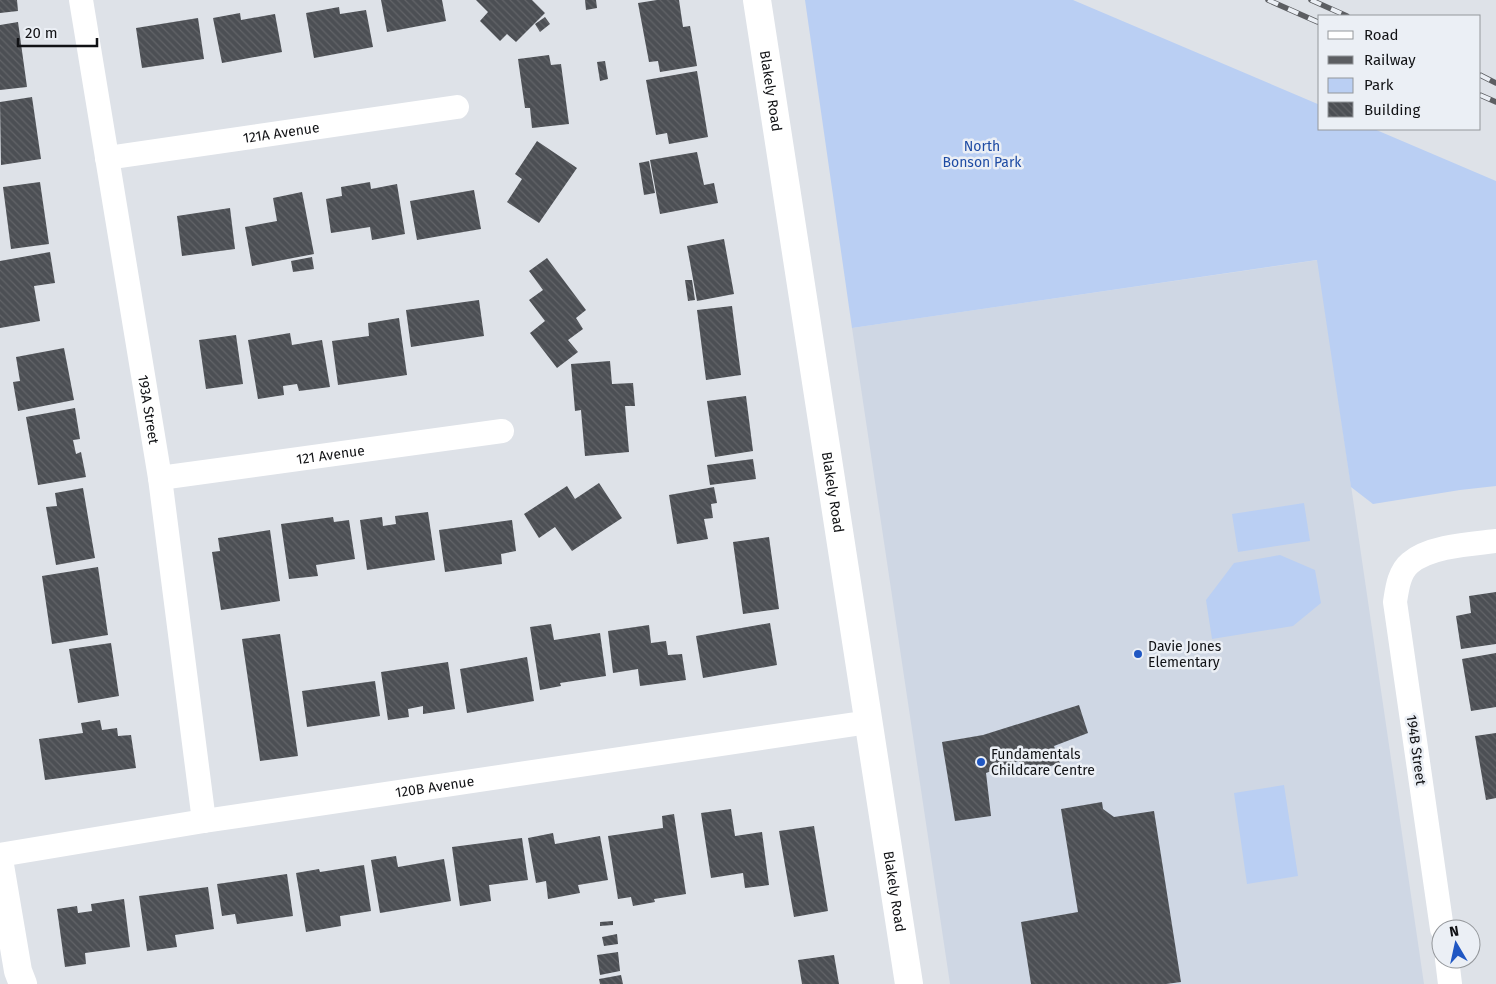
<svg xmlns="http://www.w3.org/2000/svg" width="1496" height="984" viewBox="0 0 1496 984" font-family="'Fira Sans',sans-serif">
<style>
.built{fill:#cfd7e4}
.green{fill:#bacff3}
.building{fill:url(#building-back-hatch)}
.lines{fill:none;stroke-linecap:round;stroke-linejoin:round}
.minor{stroke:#fff;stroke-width:24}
.tertiary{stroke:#fff;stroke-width:28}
.rail-casing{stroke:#5c5e62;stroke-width:5.5}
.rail{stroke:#ebeff5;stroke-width:4;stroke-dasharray:11;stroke-linecap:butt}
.poi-dot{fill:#2057c3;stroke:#ebeff5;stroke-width:2}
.labels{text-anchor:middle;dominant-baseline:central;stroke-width:5;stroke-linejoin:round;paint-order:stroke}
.street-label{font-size:14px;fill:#111215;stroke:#ebeff5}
.park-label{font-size:14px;fill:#1f4ca4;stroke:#ebeff5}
.poi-label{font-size:14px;fill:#111215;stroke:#ebeff5;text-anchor:start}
</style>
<defs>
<pattern id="building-back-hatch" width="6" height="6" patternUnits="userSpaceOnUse" patternTransform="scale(1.25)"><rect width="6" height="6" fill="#4c4f54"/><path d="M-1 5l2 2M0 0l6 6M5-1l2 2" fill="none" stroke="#626468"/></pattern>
</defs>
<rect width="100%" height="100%" fill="#dee2e8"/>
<!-- built -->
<path class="built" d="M 1318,260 L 1424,984 L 950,984 L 852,328 Z"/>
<!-- green -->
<path class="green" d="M 805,0 L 1073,0 L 1320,105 L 1320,129 L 1374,129 L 1496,181 L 1496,486 L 1460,490 L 1373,504 L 1351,487 L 1317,260 L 852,328 Z
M 1304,503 L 1310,541 L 1238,552 L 1232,514 Z
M 1280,555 L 1315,570 L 1321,603 L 1293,626 L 1212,639 L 1206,600 L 1234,563 Z
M 1284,785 L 1298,876 L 1247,884 L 1234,793 Z"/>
<!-- building -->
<path class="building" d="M 0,0 L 17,0 L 18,11 L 0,13 Z
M 381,0 L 442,0 L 446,21 L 387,32 Z
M 476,0 L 532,0 L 545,13 L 516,42 L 507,34 L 500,41 L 480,21 L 488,12 Z
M 585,0 L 596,0 L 597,8 L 586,10 Z
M 657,0 L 679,0 L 683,27 L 690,26 L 697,66 L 660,72 L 658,61 L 649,62 L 638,3 Z
M 339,7 L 340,14 L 366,10 L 373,47 L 314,58 L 306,13 Z
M 240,13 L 241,20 L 275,14 L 282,52 L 222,63 L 213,18 Z
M 545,17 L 550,24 L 540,32 L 535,24 Z
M 198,18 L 204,59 L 142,68 L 136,28 Z
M 18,22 L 27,87 L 0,90 L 0,25 Z
M 549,55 L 551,65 L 561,64 L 569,124 L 532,128 L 530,108 L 525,108 L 518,59 Z
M 605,61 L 608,79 L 600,81 L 597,62 Z
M 697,71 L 708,137 L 669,144 L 667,133 L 656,135 L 646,80 Z
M 32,97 L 41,159 L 1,165 L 0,102 Z
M 537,141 L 577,168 L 539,223 L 507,202 L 522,179 L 515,174 Z
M 697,152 L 704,185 L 714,183 L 718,203 L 660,214 L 650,160 Z
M 649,161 L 655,193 L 644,195 L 639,163 Z
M 40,182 L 49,244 L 11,249 L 3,187 Z
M 370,182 L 371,189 L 397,184 L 405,234 L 372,240 L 370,227 L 331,233 L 326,199 L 342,196 L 341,187 Z
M 474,190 L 481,229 L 417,240 L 410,201 Z
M 302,192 L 314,254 L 252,266 L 245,227 L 277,221 L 273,198 Z
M 230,208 L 235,249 L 182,256 L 177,216 Z
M 724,239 L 734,294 L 697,301 L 687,246 Z
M 50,252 L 55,283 L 34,286 L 40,321 L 0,328 L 0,261 Z
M 312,257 L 314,269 L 293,272 L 291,261 Z
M 547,258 L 586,310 L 576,318 L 583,329 L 568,340 L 578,352 L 557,368 L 530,333 L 545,321 L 529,300 L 543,290 L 529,271 Z
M 685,280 L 692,280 L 695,300 L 688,301 Z
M 479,300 L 484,336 L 411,347 L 406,310 Z
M 732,306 L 741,375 L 706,380 L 697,310 Z
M 399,318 L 407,375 L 338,385 L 332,341 L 369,336 L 368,323 Z
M 290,333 L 292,345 L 322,340 L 330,387 L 299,391 L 297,384 L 283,386 L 284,395 L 258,399 L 248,340 Z
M 236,335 L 243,384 L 206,389 L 199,340 Z
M 64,348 L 74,400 L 18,411 L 13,382 L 20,381 L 16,357 Z
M 610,361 L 612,384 L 633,383 L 635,406 L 625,406 L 629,452 L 585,456 L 581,410 L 575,411 L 571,364 Z
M 746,396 L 753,451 L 715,457 L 707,401 Z
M 75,408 L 80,439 L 73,440 L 76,454 L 81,452 L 86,477 L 38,485 L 26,417 Z
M 753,459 L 756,479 L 710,485 L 707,465 Z
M 599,483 L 622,518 L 572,551 L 555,527 L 539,538 L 524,514 L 567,486 L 575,499 Z
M 714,487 L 717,503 L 711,504 L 713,518 L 704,519 L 708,539 L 677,544 L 669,495 Z
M 83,488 L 95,558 L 56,565 L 46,507 L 57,506 L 55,493 Z
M 428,512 L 435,560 L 367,570 L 360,520 L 382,517 L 383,526 L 396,524 L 395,516 Z
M 333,517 L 334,522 L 349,520 L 355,559 L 316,565 L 318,576 L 289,579 L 281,524 Z
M 512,520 L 516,551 L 501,554 L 502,564 L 445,572 L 439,530 Z
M 270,530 L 280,601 L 221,610 L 212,552 L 220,551 L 218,538 Z
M 769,537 L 779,609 L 743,614 L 733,542 Z
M 98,567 L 108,635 L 52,644 L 42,576 Z
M 1496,592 L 1496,644 L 1461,649 L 1456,616 L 1471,613 L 1469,596 Z
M 770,623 L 777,665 L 703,678 L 696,636 Z
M 551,624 L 554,640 L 600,633 L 606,676 L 560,683 L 561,686 L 540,690 L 530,627 Z
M 649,625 L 651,643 L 666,641 L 668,655 L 682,654 L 686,680 L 640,686 L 638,669 L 613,673 L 608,631 Z
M 280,634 L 298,756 L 260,761 L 242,639 Z
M 111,643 L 119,696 L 78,703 L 69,649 Z
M 1496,653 L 1496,707 L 1471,711 L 1462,659 Z
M 527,657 L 534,701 L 467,713 L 460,669 Z
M 448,662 L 455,709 L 423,714 L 423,706 L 408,709 L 409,717 L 388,720 L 381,672 Z
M 375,681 L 380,716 L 307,727 L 302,691 Z
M 1079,705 L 1088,733 L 1054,746 L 1060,763 L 1023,775 L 1019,761 L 986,773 L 991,816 L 955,821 L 942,742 L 983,735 Z
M 100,720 L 102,730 L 117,728 L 118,736 L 131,735 L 136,768 L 45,780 L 39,739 L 83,733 L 81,723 Z
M 1496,733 L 1496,798 L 1486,800 L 1475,736 Z
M 1102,802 L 1103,809 L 1114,817 L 1154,811 L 1181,982 L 1166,984 L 1031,984 L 1021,922 L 1078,912 L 1061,809 Z
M 731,809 L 735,836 L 762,832 L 769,885 L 745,888 L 743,873 L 711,878 L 701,813 Z
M 674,814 L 686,894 L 654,899 L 655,902 L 633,906 L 631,897 L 618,899 L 608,836 L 663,828 L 662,816 Z
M 814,826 L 828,911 L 794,917 L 779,831 Z
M 553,833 L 555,844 L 600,836 L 608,880 L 578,885 L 580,893 L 548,899 L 546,881 L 536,883 L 528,838 Z
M 522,838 L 528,880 L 489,885 L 491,901 L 460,906 L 452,847 Z
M 396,856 L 398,867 L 444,859 L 451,901 L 380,913 L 371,860 Z
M 364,865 L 371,911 L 340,916 L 341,926 L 306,932 L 296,873 L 319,869 L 320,872 Z
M 287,874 L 293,916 L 237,924 L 235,914 L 222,916 L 217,884 Z
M 208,887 L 214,929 L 175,935 L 177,947 L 147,951 L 139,896 Z
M 124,899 L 130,947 L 85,953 L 86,964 L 65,967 L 57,909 L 77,906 L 78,913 L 92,911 L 91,904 Z
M 613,921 L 613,925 L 600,926 L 600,922 Z
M 617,934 L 618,944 L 604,946 L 602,937 Z
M 618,952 L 620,971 L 600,975 L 597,955 Z
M 834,955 L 839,984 L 802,984 L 798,960 Z
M 621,975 L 623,984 L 600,984 L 599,979 Z"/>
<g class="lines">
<!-- minor -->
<g class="minor">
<path id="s1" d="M 81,0 L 160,478 L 204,821"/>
<path id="s2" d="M 107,158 L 457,107"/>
<path id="s3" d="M 160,478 L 502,431"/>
<path id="s4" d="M 0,855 L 204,821 L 869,722"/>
<path d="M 1442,929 L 1395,602 C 1397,589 1399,572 1410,563 C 1430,546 1471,544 1496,541"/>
<path d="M 1447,959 L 1450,984"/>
</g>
<!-- tertiary -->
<g class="tertiary">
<path id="s5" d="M 757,0 L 909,984"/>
<path d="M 0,865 L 18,971 L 23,984"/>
</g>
<!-- rail casing -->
<g class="rail-casing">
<path id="rail" d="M 1268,0 L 1320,23
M 1311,0 L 1347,16
M 1480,75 L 1496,83
M 1480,95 L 1496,102"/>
</g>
<!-- rail -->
<use href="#rail" class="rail"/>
</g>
<!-- markers -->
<g class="poi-dot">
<circle cx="1138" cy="654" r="5"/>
<circle cx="981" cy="762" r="5"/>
</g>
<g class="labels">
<!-- street labels -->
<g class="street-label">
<text stroke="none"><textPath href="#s5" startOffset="92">Blakely Road</textPath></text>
<text stroke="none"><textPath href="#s2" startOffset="176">121A Avenue</textPath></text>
<text stroke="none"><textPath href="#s1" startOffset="415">193A Street</textPath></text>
<text stroke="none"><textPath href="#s3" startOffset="172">121 Avenue</textPath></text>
<text stroke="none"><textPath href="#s5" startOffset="498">Blakely Road</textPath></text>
<text transform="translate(1416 750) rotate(82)">194B Street</text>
<text stroke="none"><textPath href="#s4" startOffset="440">120B Avenue</textPath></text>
<text stroke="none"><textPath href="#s5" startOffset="902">Blakely Road</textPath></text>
</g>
<!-- park labels -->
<g class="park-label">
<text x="982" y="146">North<tspan x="982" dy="16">Bonson Park</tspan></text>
</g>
<!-- poi labels -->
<g class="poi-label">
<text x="1148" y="646">Davie Jones<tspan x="1148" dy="16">Elementary</tspan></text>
<text x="991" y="754">Fundamentals<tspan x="991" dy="16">Childcare Centre</tspan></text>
</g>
</g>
<!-- legend -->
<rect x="1318" y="15" width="162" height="115" fill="#ebeff5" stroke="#94979b"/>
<rect x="1328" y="31" width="25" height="8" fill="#ffffff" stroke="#94979b"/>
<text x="1364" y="40" font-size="15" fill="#111215">Road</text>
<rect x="1328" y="56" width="25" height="8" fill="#5c5e62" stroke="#94979b"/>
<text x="1364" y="65" font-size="15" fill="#111215">Railway</text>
<rect x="1328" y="78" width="25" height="15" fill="#bacff3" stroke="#94979b"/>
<text x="1364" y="90" font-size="15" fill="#111215">Park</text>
<rect x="1328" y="102" width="25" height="15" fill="url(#building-back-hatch)" stroke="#94979b"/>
<text x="1364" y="115" font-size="15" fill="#111215">Building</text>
<!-- north arrow -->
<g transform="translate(1456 944) rotate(351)"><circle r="24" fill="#ebeff5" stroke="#94979b"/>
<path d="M0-4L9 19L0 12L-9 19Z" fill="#2057c3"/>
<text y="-8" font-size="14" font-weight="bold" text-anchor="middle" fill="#111215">N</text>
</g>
<!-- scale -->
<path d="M18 38v8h79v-8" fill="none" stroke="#111215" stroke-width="2.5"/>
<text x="25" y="38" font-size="15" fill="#111215" stroke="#ebeff5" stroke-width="4" paint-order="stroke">20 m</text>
</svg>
